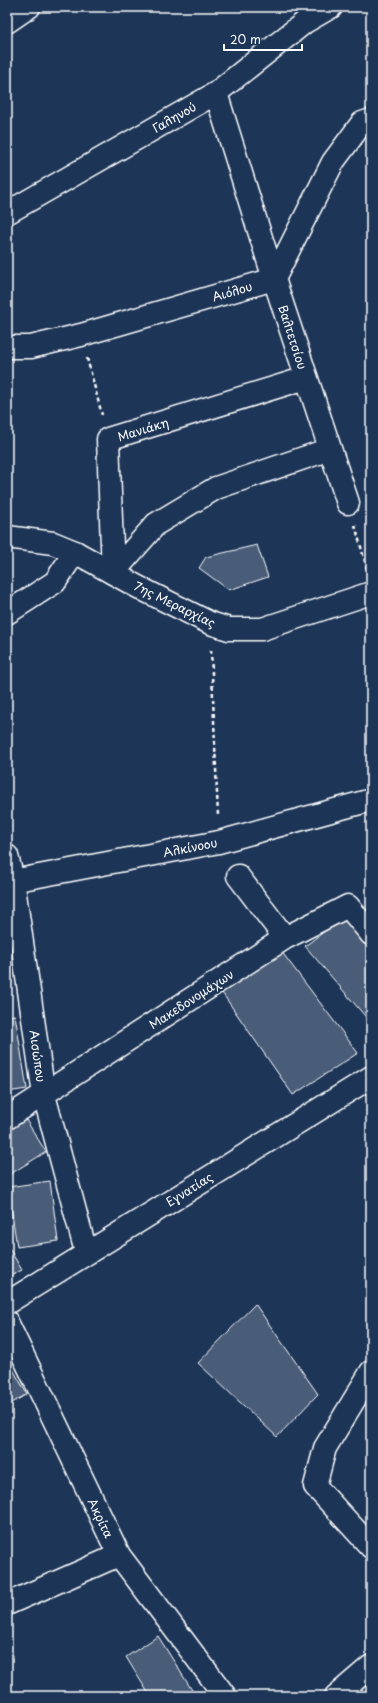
<svg xmlns="http://www.w3.org/2000/svg" width="378" height="1703" viewBox="0 0 378 1703" font-family="'Playpen Sans',sans-serif">
<style>
.built{fill:#2a4161}
.building{fill:#4a5d79;stroke:#fff}
.lines{fill:none;stroke-linecap:round;stroke-linejoin:round}
.minor-casing{stroke:#fff;stroke-width:25}
.major-casing{stroke:#fff;stroke-width:25}
.path{stroke:#fff;stroke-width:2.5;stroke-dasharray:4 3;stroke-linecap:butt}
.minor{stroke:#1d3557;stroke-width:22}
.major{stroke:#1d3557;stroke-width:22}
.labels{text-anchor:middle;dominant-baseline:central;stroke-width:4;stroke-linejoin:round;paint-order:stroke}
.street-label{font-size:12px;fill:#fff;stroke:#1d3557}
</style>
<rect width="100%" height="100%" fill="#1d3557"/>
<filter id="ink" filterUnits="userSpaceOnUse"><feTurbulence type="fractalNoise" baseFrequency=".025" numOctaves="2"/><feDisplacementMap in="SourceGraphic" scale="8" xChannelSelector="R" yChannelSelector="G"/><feConvolveMatrix kernelMatrix="1 2 1 2 8 2 1 2 1" color-interpolation-filters="sRGB"/></filter>
<g filter="url(#ink)">
<!-- built -->
<path class="built" d="M 371,1681 L 371,1696 L 355,1696 Z"/>
<!-- building -->
<path class="building" d="M 257,545 L 268,577 L 229,590 L 199,568 L 206,557 Z
M 345,916 L 371,945 L 371,1023 L 305,946 Z
M 278,947 L 358,1053 L 293,1095 L 218,987 Z
M 15,1015 L 27,1089 L 7,1092 L 7,1016 Z
M 23,1115 L 46,1152 L 7,1176 L 7,1125 Z
M 50,1181 L 58,1241 L 17,1247 L 8,1187 Z
M 7,1245 L 22,1270 L 7,1278 Z
M 255,1304 L 318,1394 L 277,1437 L 198,1363 Z
M 7,1359 L 27,1394 L 7,1406 Z
M 371,1436 L 371,1444 L 367,1440 Z
M 158,1636 L 195,1695 L 194,1696 L 150,1696 L 126,1657 Z"/>
<g class="lines">
<!-- minor casing -->
<g class="minor-casing">
<path id="minor" d="M 7,22 L 29,7
M 216,93 L 274,279 L 348,503
M 7,213 L 216,93 L 305,22 L 331,7
M 7,347 L 31,347 L 81,335 L 274,279 L 333,162 L 362,123 L 371,120
M 113,573 L 108,439 L 306,378
M 113,573 L 156,524 L 216,488 L 330,449
M 7,613 L 55,582 L 75,552
M 7,856 L 13,880 L 44,1095 L 86,1252
M 238,876 L 285,938
M 7,882 L 219,842 L 371,800
M 7,1118 L 285,938 L 348,906 L 371,934
M 7,1303 L 371,1077
M 7,1322 L 119,1555 L 225,1696
M 371,1372 L 325,1448 L 315,1486 L 371,1547
M 7,1604 L 119,1555
M 336,1696 L 371,1666"/>
</g>
<!-- major casing -->
<g class="major-casing">
<path id="major" d="M 7,537 L 53,543 L 75,552 L 138,587 L 210,623 L 229,629 L 262,629 L 371,593"/>
</g>
<!-- path -->
<path class="path" d="M 87,358 L 102,415
M 355,525 L 367,569
M 211,650 L 218,816"/>
<!-- minor -->
<use href="#minor" class="minor"/>
<!-- major -->
<use href="#major" class="major"/>
</g>
</g>
<g class="labels">
<!-- street labels -->
<g class="street-label">
<text transform="translate(174 117) rotate(-30)">Γαληνού</text>
<text transform="translate(232 291) rotate(-16)">Αιόλου</text>
<text transform="translate(293 337) rotate(72)">Βαλτετσίου</text>
<text transform="translate(143 429) rotate(-17)">Μανιάκη</text>
<text transform="translate(175 604) rotate(26)">7ης Μεραρχίας</text>
<text transform="translate(190 847) rotate(-11)">Αλκίνοου</text>
<text transform="translate(191 999) rotate(-33)">Μακεδονομάχων</text>
<text transform="translate(38 1056) rotate(82)">Αισώπου</text>
<text transform="translate(189 1189) rotate(-32)">Εγνατίας</text>
<text transform="translate(101 1518) rotate(64)">Ακρίτα</text>
</g>
</g>
<!-- margin -->
<rect width="378" height="1703" fill="none" stroke="#1d3557" stroke-width="24"/>
<rect x="12" y="12" width="354" height="1679" fill="none" stroke="#fff" stroke-width="1.5" filter="url(#ink)"/>
<!-- scale -->
<path d="M224 44v6h78v-6" fill="none" stroke="#ffffff" stroke-width="2"/>
<text x="230" y="44" font-size="12" fill="#ffffff" stroke="#1d3557" stroke-width="3" paint-order="stroke">20 m</text>
</svg>
